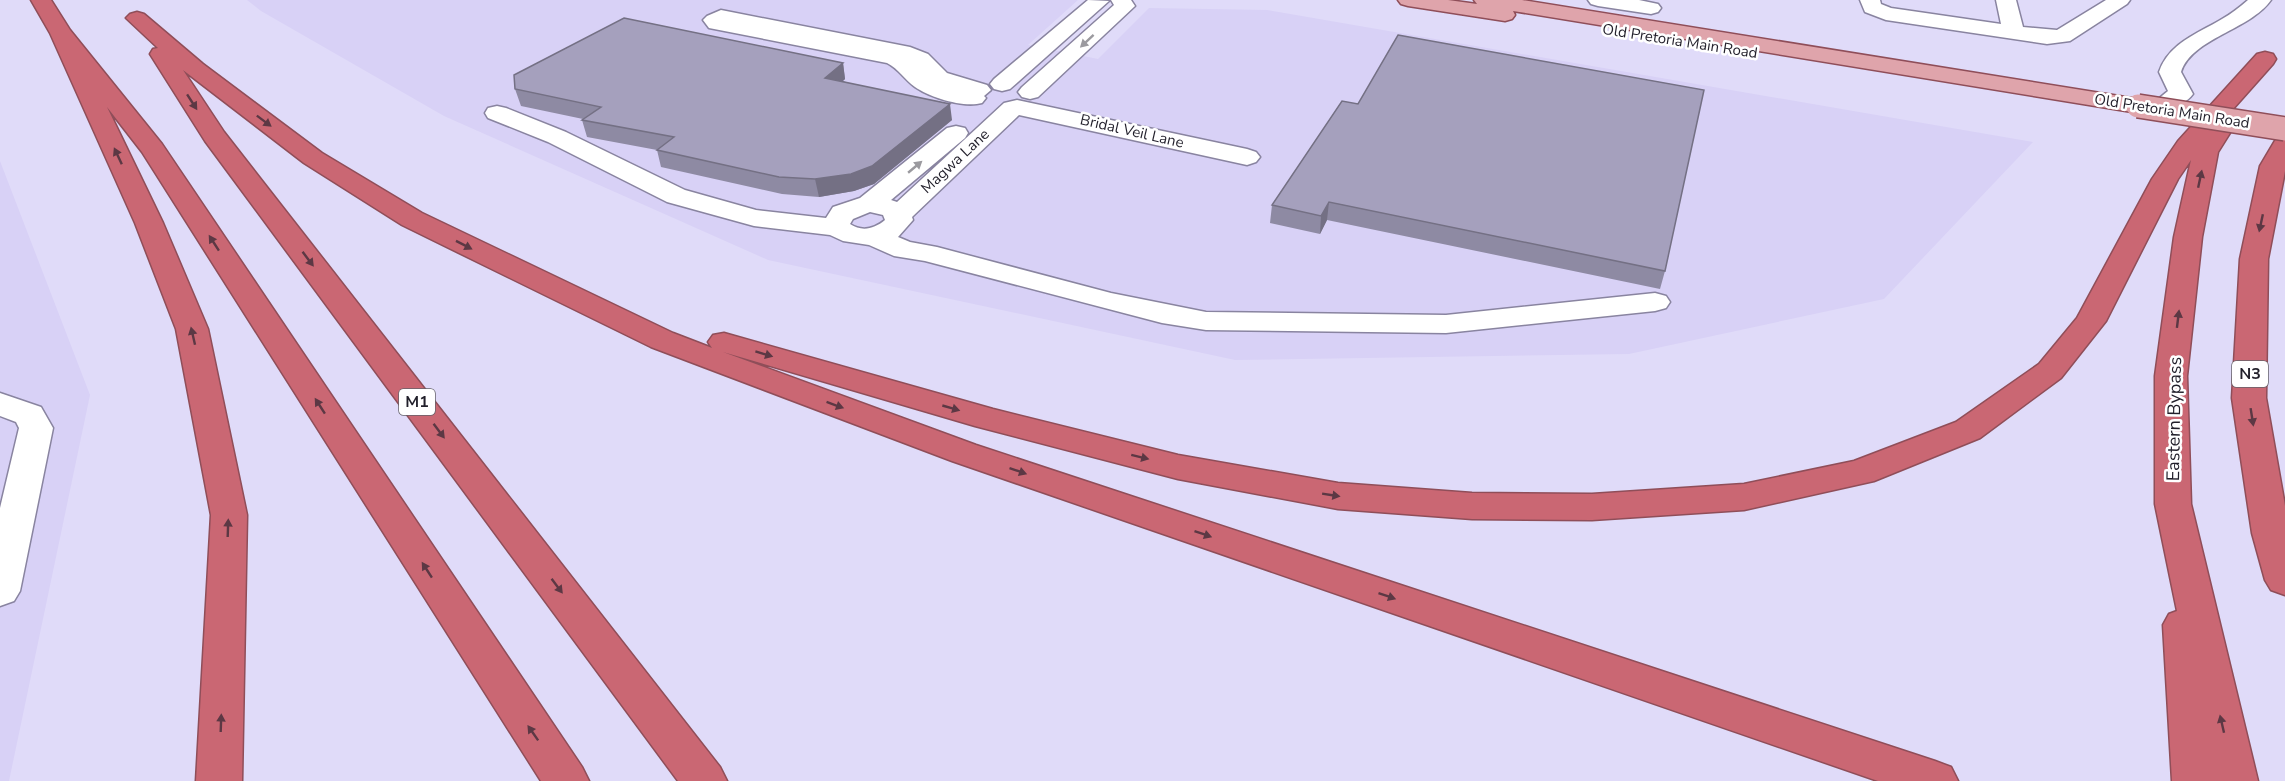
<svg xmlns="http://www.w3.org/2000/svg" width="2285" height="781" viewBox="0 0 2285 781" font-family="'Nunito Sans',sans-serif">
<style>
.built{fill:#d8d1f6}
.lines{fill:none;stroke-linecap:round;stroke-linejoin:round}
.minor-casing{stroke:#8984a0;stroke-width:3}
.major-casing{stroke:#8f4e59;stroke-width:3}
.highway-casing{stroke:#8f4e59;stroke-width:3}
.minor{fill:#fff;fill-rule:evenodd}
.major{fill:#dfa4ab;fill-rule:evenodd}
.highway{fill:#ca6773;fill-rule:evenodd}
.major-bridge-casing{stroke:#8f4e59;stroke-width:26;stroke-linecap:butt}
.major-bridge{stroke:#dfa4ab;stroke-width:23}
.wall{fill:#8e8aa3}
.shaded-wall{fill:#747084}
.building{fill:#a5a0bd;stroke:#747084;stroke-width:1.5}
.oneway{fill:#9b9a9f}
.oneway2{fill:#5c3844}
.labels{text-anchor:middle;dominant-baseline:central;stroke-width:5;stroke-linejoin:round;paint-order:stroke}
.far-street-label{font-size:15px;fill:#211f2a;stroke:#fff}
.shield{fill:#fff;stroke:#64626a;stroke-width:1.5}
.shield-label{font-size:16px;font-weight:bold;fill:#211f2a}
.street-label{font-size:18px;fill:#211f2a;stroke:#fff}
</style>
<rect width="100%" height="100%" fill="#e0dbf9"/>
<!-- built -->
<path class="built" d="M 247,0 L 1078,0 L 1028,45 L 1098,59 L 1149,8 L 1267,10 L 2033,142 L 1884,299 L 1629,354 L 1235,360 L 768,260 L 444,116 L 261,11 Z
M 0,161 L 90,395 L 9,781 L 0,781 Z"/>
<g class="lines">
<!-- minor casing -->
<g class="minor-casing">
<path id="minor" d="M 1088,0 L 1109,1 L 1010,89 L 1002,91 L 994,89 L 990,84 L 994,79 Z
M 1111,0 L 1131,0 L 1135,6 L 1038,97 L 1030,99 L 1022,97 L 1018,92 L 1022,87 L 1114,5 Z
M 1588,0 L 1639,0 L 1658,4 L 1661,8 L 1658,12 L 1651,14 L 1598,6 L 1591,4 Z
M 1860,0 L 1880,0 L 1881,4 L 1891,8 L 2001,24 L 1996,0 L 2016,0 L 2023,27 L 2057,30 L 2106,0 L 2130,0 L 2127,4 L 2070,41 L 2047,44 L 1886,20 L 1865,12 Z
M 2248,0 L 2271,0 C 2250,30 2192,38 2181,72 L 2193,94 C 2186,104 2172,108 2161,105 L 2157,100 L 2168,91 L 2159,72 C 2169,43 2197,34 2222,19 C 2231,14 2240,7 2248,0 Z
M 721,10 L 910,47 L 928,54 L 947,73 L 987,85 L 991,90 L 984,96 L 986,98 L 982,103 C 964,108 931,98 915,87 C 905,80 899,69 887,63 L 709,28 L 703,20 L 707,16 Z
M 1017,100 L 1247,149 L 1256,152 L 1260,157 L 1256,162 L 1247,165 L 1019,115 L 912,217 L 913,220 L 898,237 L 910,242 L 937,247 L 1111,293 L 1206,312 L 1446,315 L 1655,293 L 1666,296 L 1670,302 L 1666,308 L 1655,311 L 1446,333 L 1206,330 L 1162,323 L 925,261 L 894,256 L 869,245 L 843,241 L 830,235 L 754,226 L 667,202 L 548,142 L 488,118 L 485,113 L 488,108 L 497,106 L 506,108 L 566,132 L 685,190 L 756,210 L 826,218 L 833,207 L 860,198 L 947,128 L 956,126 L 965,128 L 968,133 L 965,138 L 891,200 L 897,202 L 1004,103 ZM 870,212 L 883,215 L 885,220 C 874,229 862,232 850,224 L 853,219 Z
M 0,393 L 41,407 L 53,428 L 20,591 L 14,601 L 0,606 L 0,508 L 19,428 L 16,422 L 0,416 Z"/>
</g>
<!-- major casing -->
<g class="major-casing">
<path id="major" d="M 1398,0 L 1448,0 L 1477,4 L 1474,0 L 1522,0 L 2138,99 L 2146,101 L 2150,106 L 2146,111 L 2138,113 L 1513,11 L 1515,15 L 1512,19 L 1505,21 L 1408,6 L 1401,4 Z"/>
</g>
<!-- highway casing -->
<g class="highway-casing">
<path id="highway" d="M 31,0 L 51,0 L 70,30 L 162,144 L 582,767 L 589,781 L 541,781 L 142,152 L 107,107 L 163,223 L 208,329 L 247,515 L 242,781 L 196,781 L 211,515 L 176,329 L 135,223 L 50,33 Z
M 137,12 L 144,14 L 203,64 L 322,153 L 422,213 L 673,333 L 712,348 L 708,342 L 713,335 L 724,333 L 993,409 L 1178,455 L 1338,483 L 1472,493 L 1592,494 L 1744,484 L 1854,461 L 1956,422 L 2039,364 L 2077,318 L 2152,179 L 2178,141 L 2257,54 L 2265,52 L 2273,54 L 2276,59 L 2273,64 L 2225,118 L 2232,120 L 2235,125 L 2218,152 L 2202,237 L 2187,376 L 2191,504 L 2258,781 L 2172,781 L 2163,625 L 2169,614 L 2177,611 L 2155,504 L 2155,376 L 2174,237 L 2191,160 L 2178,179 L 2106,321 L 2061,378 L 1980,438 L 1874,481 L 1744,510 L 1592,520 L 1472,519 L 1338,509 L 1178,479 L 975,426 L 723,352 L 976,445 L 1935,761 L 1951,767 L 1958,781 L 1878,781 L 952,461 L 651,347 L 402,225 L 304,163 L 183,70 L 224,132 L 720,767 L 727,781 L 678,781 L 205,141 L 150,54 L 153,49 L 158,48 L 126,18 L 130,14 Z
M 2285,136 L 2285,171 L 2268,259 L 2266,398 L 2285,506 L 2285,595 L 2271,590 L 2265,580 L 2252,533 L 2232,398 L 2240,259 L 2260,166 L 2276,139 Z"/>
</g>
<!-- minor -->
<use href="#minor" class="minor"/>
<!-- major -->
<use href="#major" class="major"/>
<!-- highway -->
<use href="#highway" class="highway"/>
<!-- major-bridge casing -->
<g class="major-bridge-casing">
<path id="major-bridge" d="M 2138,106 L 2285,129"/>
</g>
<!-- major-bridge -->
<use href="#major-bridge" class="major-bridge"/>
</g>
<!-- wall -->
<path class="wall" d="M 843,63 L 845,79 L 843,81 L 952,120 L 874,184 L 854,191 L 819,197 L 782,194 L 661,167 L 657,150 L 587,137 L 582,120 L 583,119 L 521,106 L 515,89 Z
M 1342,101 L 1665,271 L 1660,289 L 1327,220 L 1320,234 L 1270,223 L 1272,205 Z"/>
<!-- shaded-wall -->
<path class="shaded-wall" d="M 843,63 L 845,79 L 828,94 L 825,78 Z
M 950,104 L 952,120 L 874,184 L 854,191 L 819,197 L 815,179 Z
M 1329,202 L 1327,220 L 1320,234 L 1321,216 Z"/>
<!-- building -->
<path class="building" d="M 624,18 L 843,63 L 825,78 L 950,104 L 872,166 L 851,174 L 815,179 L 779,177 L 657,150 L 674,137 L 582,120 L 601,107 L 515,89 L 514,75 Z
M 1398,35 L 1704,90 L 1665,271 L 1329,202 L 1321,216 L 1272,205 L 1342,101 L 1358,104 Z"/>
<!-- one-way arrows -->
<defs><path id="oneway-solid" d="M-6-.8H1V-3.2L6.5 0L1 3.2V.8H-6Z" transform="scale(1.5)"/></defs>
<g class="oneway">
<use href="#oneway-solid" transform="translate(1087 41) rotate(137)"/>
<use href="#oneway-solid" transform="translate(915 167) rotate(-40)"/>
</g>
<g class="oneway2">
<use href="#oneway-solid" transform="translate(192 102) rotate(57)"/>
<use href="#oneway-solid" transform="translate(264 121) rotate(37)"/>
<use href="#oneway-solid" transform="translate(118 156) rotate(-115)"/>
<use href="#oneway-solid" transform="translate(2200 179) rotate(-78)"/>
<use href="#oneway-solid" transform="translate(2261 223) rotate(102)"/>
<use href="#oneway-solid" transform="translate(214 243) rotate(-123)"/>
<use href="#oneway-solid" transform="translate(464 245) rotate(27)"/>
<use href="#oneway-solid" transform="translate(308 259) rotate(53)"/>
<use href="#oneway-solid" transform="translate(2178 319) rotate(-83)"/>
<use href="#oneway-solid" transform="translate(193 336) rotate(-103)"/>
<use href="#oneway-solid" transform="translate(764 354) rotate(17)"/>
<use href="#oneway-solid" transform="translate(835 405) rotate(20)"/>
<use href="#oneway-solid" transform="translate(320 406) rotate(-123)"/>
<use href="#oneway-solid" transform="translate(951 408) rotate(16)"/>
<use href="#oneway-solid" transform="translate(2252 417) rotate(81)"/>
<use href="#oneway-solid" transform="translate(439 431) rotate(53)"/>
<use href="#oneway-solid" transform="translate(1140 457) rotate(14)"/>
<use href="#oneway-solid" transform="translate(1018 471) rotate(19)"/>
<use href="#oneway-solid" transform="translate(1331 495) rotate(9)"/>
<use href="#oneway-solid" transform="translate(228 528) rotate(-88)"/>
<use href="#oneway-solid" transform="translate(1203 534) rotate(19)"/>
<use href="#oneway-solid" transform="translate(427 570) rotate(-123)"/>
<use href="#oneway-solid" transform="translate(557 586) rotate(53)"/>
<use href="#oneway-solid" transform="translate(1387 596) rotate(19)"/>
<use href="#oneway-solid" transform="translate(221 723) rotate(-88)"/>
<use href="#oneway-solid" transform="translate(2222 724) rotate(-103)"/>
<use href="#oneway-solid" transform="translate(533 733) rotate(-125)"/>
</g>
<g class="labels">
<!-- far-street labels -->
<g class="far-street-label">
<text transform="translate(1680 41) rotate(9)">Old Pretoria Main Road</text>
<text transform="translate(2172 111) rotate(9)">Old Pretoria Main Road</text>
<text transform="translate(1132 131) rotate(13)">Bridal Veil Lane</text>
<text transform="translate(955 161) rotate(-43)">Magwa Lane</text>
</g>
<!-- shield labels -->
<g class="shield">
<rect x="2232" y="361" width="36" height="26" rx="4.5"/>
<rect x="399" y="389" width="36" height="26" rx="4.5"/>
</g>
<g class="shield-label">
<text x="2250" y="374">N3</text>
<text x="417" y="402">M1</text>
</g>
<!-- street labels -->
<g class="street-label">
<text transform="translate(2174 419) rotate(-89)">Eastern Bypass</text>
</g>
</g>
</svg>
